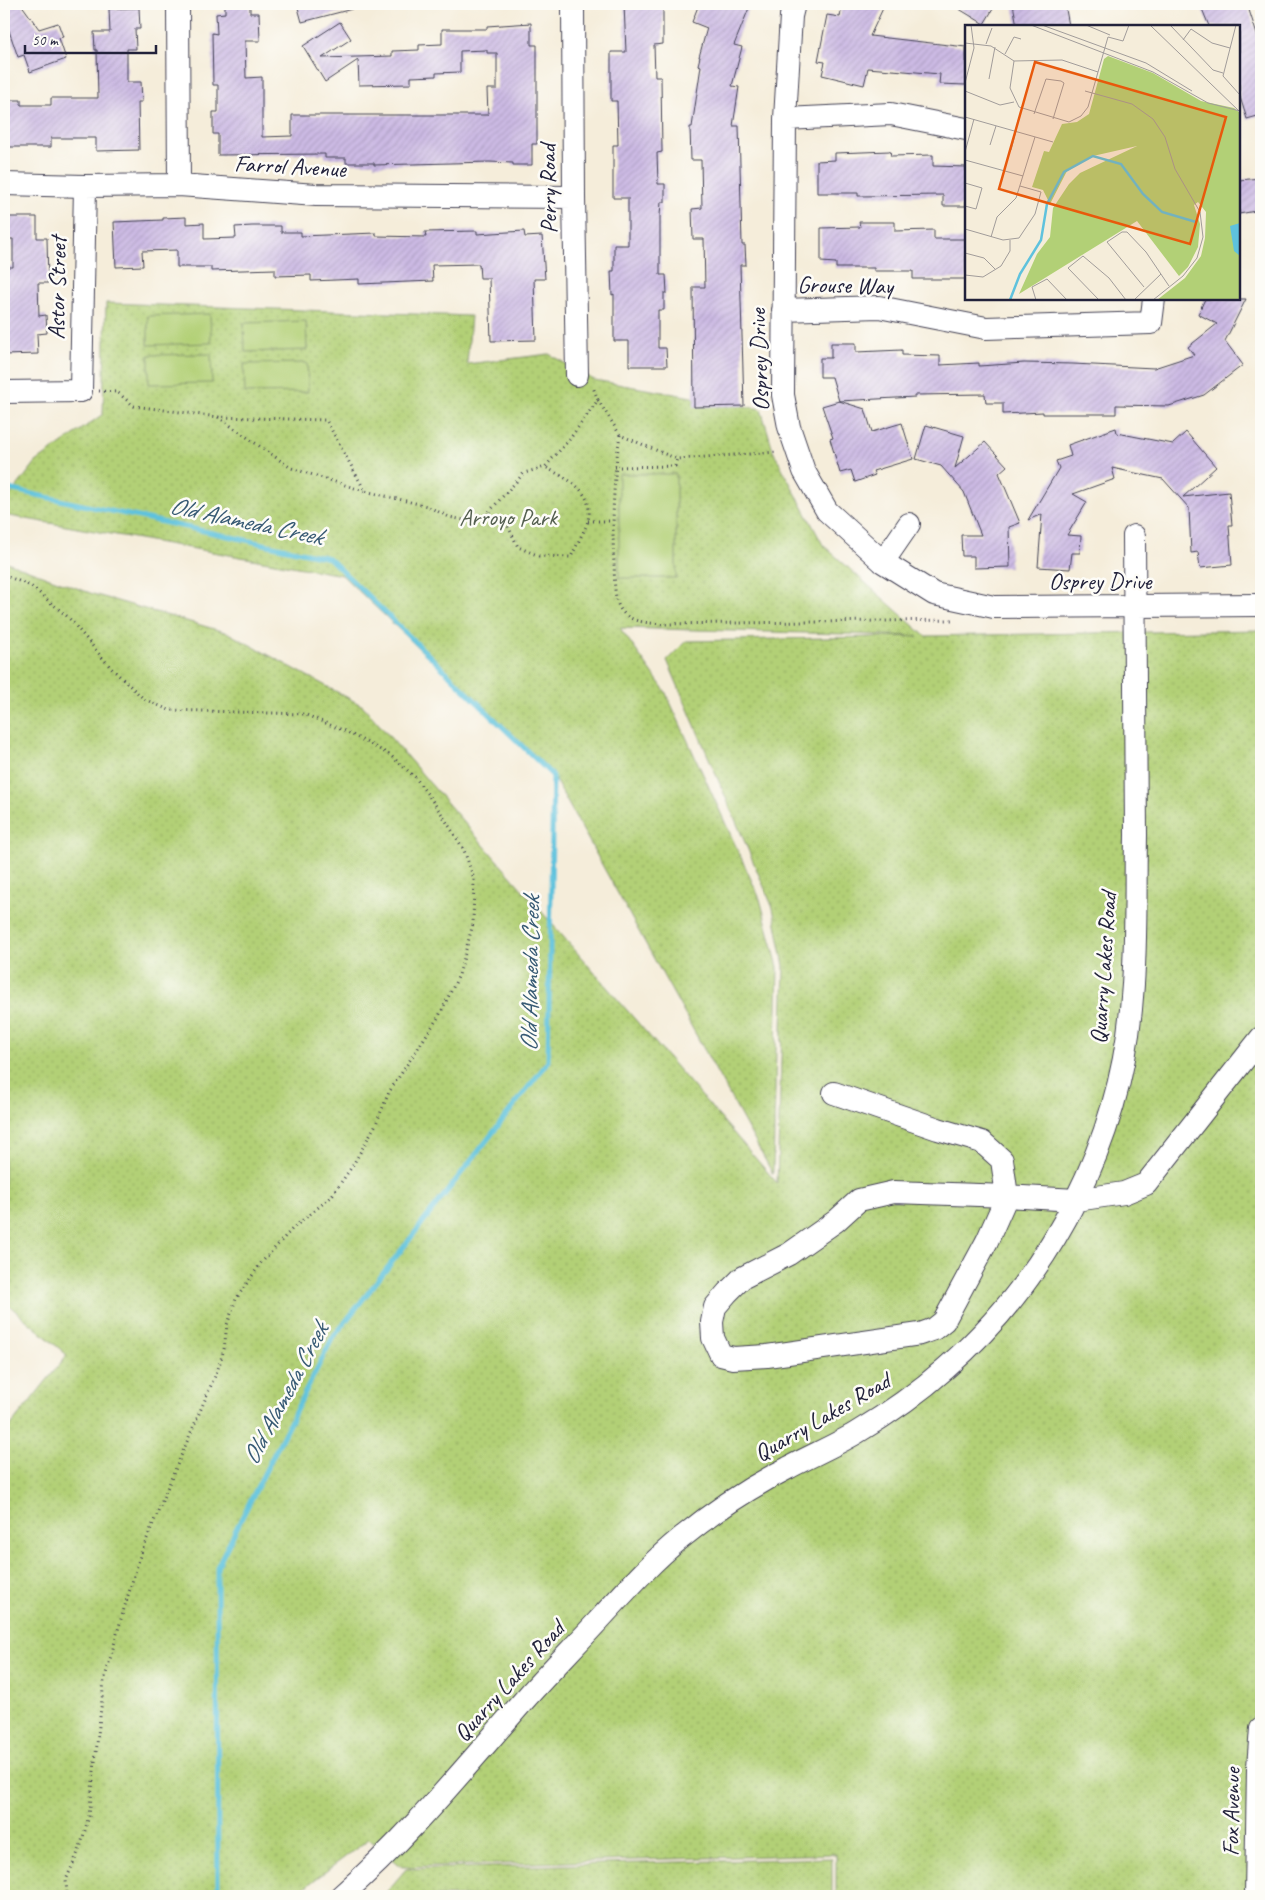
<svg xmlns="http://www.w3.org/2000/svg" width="1265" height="1900" viewBox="0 0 1265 1900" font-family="Caveat,sans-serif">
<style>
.grass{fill:url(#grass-dots);stroke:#6a7958}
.garden{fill:#b2d076;stroke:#6a7958}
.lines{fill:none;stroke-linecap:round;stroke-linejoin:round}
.stream{stroke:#5fc2dd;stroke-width:5}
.building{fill:url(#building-hatch)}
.minor-casing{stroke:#424053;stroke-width:24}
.path{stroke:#424053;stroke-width:3;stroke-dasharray:1 4;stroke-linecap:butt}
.minor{stroke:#fff;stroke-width:22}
.labels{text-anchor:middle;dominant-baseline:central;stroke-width:5;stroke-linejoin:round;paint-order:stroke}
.street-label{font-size:24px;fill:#22223b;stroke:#fdfcf7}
.park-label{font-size:24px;fill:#545f50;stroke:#fdfcf7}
.water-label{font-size:25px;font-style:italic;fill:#375a74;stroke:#fdfcf7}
.inset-river{fill:none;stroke:#5fc2dd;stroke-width:2.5}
.inset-road{fill:none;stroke:#a19c9a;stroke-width:1}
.view{fill:#e8590c;fill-opacity:0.15;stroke:#e8590c;stroke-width:2.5}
.inset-edge{fill:none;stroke:#22223b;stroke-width:2.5}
</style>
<defs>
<pattern id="grass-dots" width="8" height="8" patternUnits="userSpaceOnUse" patternTransform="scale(1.25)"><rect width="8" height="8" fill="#b2d076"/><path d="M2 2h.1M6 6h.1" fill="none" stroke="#99b267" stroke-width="1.8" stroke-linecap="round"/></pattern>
<pattern id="building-hatch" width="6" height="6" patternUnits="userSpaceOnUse" patternTransform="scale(1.25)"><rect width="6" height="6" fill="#ccbae4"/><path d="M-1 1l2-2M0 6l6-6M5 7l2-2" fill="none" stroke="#afa0c4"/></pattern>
</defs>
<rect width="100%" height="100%" fill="#fdfcf7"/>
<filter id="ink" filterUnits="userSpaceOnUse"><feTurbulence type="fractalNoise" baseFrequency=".02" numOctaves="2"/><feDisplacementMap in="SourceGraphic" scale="10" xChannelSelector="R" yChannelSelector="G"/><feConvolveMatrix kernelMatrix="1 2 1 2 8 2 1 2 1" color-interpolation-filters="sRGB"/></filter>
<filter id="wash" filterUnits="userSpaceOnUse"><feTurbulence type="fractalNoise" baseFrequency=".0096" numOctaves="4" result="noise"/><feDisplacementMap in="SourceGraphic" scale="20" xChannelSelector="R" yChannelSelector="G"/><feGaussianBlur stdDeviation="1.12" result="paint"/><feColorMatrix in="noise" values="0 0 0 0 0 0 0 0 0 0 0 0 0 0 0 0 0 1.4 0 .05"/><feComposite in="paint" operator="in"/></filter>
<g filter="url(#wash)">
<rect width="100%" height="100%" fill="#f5edda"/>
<!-- grass -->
<path class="grass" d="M 106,303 L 471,316 L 467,364 L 549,354 L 594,380 L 761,409 L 774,453 L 823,545 L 925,636 L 1261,630 L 1261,1896 L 836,1896 L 836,1854 L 402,1867 L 369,1839 L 293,1896 L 4,1896 L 4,1434 L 67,1355 L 4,1301 L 4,561 L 93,594 L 228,633 L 363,706 L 777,1183 L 784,966 L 773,908 L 667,660 L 686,641 L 918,636 L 620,628 L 665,691 L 760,899 L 778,967 L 773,1174 L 553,776 L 342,575 L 4,515 L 4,503 L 36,462 L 103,414 Z
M 832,1858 L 832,1896 L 383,1896 L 406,1869 Z"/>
<!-- garden -->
<path class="garden" d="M 210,314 L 211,343 L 148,345 L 148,316 Z
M 306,321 L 307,350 L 245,352 L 244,323 Z
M 211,354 L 212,383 L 149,384 L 149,355 Z
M 307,363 L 308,392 L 245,393 L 244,364 Z
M 619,474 L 676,474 L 676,578 L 619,578 Z"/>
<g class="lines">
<!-- stream -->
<path class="stream" d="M 4,488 L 329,558 L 553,776 L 548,1062 L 332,1339 L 217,1567 L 218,1896"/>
</g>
<g id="blocks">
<!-- building -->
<path class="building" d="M 4,4 L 21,4 L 39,29 L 58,23 L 63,37 L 59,38 L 66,59 L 30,72 L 24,55 L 18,57 L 8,28 L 4,31 Z
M 225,4 L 250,4 L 250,13 L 259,13 L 260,41 L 245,41 L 246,78 L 262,77 L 262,137 L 292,136 L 292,115 L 488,115 L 487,89 L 497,89 L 497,53 L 487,53 L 487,50 L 460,51 L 460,72 L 436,73 L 436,76 L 411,77 L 411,84 L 359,85 L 358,60 L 325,82 L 303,46 L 340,22 L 351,39 L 322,58 L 392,56 L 392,51 L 419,50 L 419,45 L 442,44 L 442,29 L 487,29 L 487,26 L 531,23 L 531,45 L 537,45 L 537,144 L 532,144 L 532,165 L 513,165 L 513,163 L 489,162 L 374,165 L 374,163 L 346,163 L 346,158 L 325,158 L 325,154 L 218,155 L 218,134 L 213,134 L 213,112 L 218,112 L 218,85 L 213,85 L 212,33 L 217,34 L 216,14 L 225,13 Z
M 297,4 L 352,4 L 352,9 L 302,22 Z
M 624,4 L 663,4 L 663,44 L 654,45 L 655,77 L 661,77 L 662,152 L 657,153 L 658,184 L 665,184 L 665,202 L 661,202 L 660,216 L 660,275 L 666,275 L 667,293 L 664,293 L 664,310 L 658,310 L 658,348 L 666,348 L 667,366 L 629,366 L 629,341 L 614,341 L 614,294 L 612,295 L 611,271 L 614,271 L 614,245 L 628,245 L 628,198 L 613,198 L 613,145 L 618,145 L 617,101 L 611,101 L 611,52 L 626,52 Z
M 699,4 L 738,4 L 749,8 L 734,45 L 742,47 L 732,86 L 739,87 L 733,126 L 739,126 L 742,245 L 745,245 L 746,265 L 740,265 L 744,406 L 694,407 L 693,287 L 705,287 L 704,239 L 693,239 L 692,209 L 702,208 L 701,160 L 691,160 L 690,127 L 692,127 L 701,66 L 698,65 L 700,57 L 699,57 L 707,28 L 692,22 Z
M 842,4 L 885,4 L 870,36 L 966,47 L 966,85 L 939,84 L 940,74 L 868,68 L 864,85 L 822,75 L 825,62 L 818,61 L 827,15 L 840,17 Z
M 951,4 L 996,4 L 984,24 Z
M 1013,4 L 1065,4 L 1069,26 L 1017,26 Z
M 1200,4 L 1247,4 L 1261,47 L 1261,115 L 1247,119 L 1239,94 L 1239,26 L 1209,26 Z
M 139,8 L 140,29 L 135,29 L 136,49 L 127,49 L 127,82 L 141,82 L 142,102 L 138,102 L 139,150 L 96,151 L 96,138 L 51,138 L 51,147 L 4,147 L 4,100 L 21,100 L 21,105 L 51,105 L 51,98 L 98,98 L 97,50 L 95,50 L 94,32 L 110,32 L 109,9 Z
M 890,151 L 891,156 L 933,155 L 933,166 L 966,167 L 966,206 L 943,206 L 943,195 L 858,196 L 858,193 L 817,193 L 817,161 L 835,160 L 835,153 Z
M 1261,178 L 1261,210 L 1239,214 L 1239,180 Z
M 4,217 L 37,217 L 37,238 L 47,238 L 48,283 L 38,283 L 39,316 L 46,315 L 47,333 L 37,334 L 38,354 L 4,355 L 4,267 L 13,267 L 13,239 L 4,239 Z
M 186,217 L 186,224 L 204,223 L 204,239 L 236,238 L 235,227 L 252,226 L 281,226 L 281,232 L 301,232 L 301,236 L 376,233 L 376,236 L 426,237 L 425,232 L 477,231 L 477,234 L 524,231 L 525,237 L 542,236 L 545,279 L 534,279 L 536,340 L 491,341 L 489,278 L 480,278 L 479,264 L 432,265 L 433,281 L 359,284 L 359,279 L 311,281 L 311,275 L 275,276 L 275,269 L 211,271 L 211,267 L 177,267 L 177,250 L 142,251 L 143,266 L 116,267 L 114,222 L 163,220 L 163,218 Z
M 859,222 L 895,222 L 895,231 L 934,230 L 934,239 L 966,239 L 966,279 L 913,279 L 913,271 L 874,271 L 874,268 L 836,268 L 836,263 L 821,262 L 821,228 L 860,227 Z
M 1205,299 L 1246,299 L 1225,341 L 1243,365 L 1204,395 L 1169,406 L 1116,405 L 1116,414 L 1043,414 L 1043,412 L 1003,414 L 1003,403 L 986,403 L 985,394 L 915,395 L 915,397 L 839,401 L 832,377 L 820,377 L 820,358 L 831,358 L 831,343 L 856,343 L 856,352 L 902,350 L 902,355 L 940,356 L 940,365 L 979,363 L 979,366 L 1024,363 L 1073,364 L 1154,368 L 1194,355 L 1188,347 L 1217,324 L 1198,314 Z
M 839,401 L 865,409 L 872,432 L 902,423 L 913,459 L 873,471 L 875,475 L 855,482 L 851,470 L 840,473 L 830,439 L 833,438 L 822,406 Z
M 926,425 L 964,436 L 955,468 L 985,442 L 1007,466 L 999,473 L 1020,523 L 1009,527 L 1010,567 L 974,568 L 974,556 L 962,556 L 961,535 L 981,535 L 964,492 L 941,466 L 916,459 Z
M 1116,428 L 1117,433 L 1173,444 L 1186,432 L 1216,467 L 1183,497 L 1229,492 L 1232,525 L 1229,525 L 1232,565 L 1200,568 L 1198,552 L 1191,553 L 1189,508 L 1163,479 L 1112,468 L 1115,479 L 1073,494 L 1087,502 L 1067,535 L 1081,536 L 1080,553 L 1072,553 L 1070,569 L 1038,567 L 1042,514 L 1028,520 L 1059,468 L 1056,461 L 1071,456 L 1068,445 Z"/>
</g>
</g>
<g filter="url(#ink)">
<use href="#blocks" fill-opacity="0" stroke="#424053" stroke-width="1"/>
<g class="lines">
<!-- minor casing -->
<g class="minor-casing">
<path id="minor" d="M 178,4 L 179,185
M 573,4 L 574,197 L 577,375
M 794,4 L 791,16 L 785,119 L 783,395 L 789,427 L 804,471 L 827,511 L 883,562 L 934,594 L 994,607 L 1261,605
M 785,119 L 891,114 L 966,129
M 4,184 L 85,186 L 179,185 L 316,195 L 574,197
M 783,310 L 879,307 L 986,328 L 1151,323 L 1154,299
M 4,392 L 81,391 L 85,186
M 883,562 L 909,524
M 834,1093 L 938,1129 L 982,1142 L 1002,1160 L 1007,1196 L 987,1241 L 944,1321 L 934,1329 L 920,1334 L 767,1356 L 733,1358 L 721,1355 L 713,1338 L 712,1322 L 715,1307 L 727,1293 L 742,1278 L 789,1254 L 836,1221 L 859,1200 L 894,1192 L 1007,1196 L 1076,1200 L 1124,1193 L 1146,1184 L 1261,1038
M 341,1896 C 410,1836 467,1765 527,1697 C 550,1671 574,1647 597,1622 C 624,1593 650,1563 681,1538 C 714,1511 750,1487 788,1468 C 810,1456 834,1446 856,1433 C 888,1414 918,1393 946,1368 C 1053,1275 1122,1138 1132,997 C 1137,943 1135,889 1136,835 C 1136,735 1134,636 1134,536
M 1256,1896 L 1258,1767 L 1261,1728"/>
</g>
<!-- path -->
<path class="path" d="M 99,391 L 117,392 L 134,406 L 218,417 L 326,420 L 365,491 L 427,506 L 449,517 L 469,521 L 487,514 L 524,473 L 545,467 L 569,440 L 598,400 L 593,387
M 598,400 L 620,435 L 677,459 L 778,452
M 218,417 L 291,468 L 364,491
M 620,435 C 613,479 612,521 614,565 C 615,579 613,598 621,610 C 630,623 650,623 664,624 L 953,620
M 615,467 L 675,466 L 677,459
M 487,514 L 507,524 L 518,547 L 539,556 L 571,557 C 575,548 586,528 588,521 C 595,490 567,479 545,467
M 588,521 L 612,521
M 4,575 L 31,586 L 68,617 L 111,668 L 144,699 L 169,710 L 304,714 L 347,732 L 390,755 L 415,777 L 441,813 L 464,850 L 474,879 L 473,924 L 459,975 L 439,1016 L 389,1092 L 376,1124 L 353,1165 L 331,1197 L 293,1228 L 261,1263 L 236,1299 L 227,1325 L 224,1349 L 218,1369 L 166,1491 L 140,1556 L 123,1612 L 104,1681 L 89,1816 L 80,1848 L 66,1880 L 67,1896"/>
<!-- minor -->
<use href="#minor" class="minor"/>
</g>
</g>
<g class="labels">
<!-- street labels -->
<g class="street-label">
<text transform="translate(290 166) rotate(3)">Farrol Avenue</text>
<text transform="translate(548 189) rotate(-91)">Perry Road</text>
<text transform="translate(845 285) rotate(1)">Grouse Way</text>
<text transform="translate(57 288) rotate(-89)">Astor Street</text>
<text transform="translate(759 360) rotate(-92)">Osprey Drive</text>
<text x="1100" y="581">Osprey Drive</text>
<text transform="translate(1103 968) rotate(-86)">Quarry Lakes Road</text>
<text transform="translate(822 1417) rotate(-30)">Quarry Lakes Road</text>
<text transform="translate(509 1681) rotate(-48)">Quarry Lakes Road</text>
<text transform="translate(1231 1812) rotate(-89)">Fox Avenue</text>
</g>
<!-- park labels -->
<g class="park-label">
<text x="508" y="517">Arroyo Park</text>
</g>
<!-- water labels -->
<g class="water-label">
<text transform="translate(246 521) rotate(12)">Old Alameda Creek</text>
<text transform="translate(530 974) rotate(-89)">Old Alameda Creek</text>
<text transform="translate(285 1394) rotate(-62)">Old Alameda Creek</text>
</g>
</g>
<!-- overview -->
<g transform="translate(965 25)">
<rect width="275" height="275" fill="#f5edda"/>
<path d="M 143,31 L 188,48 L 236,76 L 269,83 L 275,88 L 275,275 L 192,275 L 220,253 L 236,231 L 240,213 L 241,187 L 233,177 L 229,180 L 235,199 L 233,222 L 223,242 L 214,251 L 172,196 L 54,269 L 72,229 L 85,212 L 88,183 L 104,159 L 115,148 L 172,121 L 128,131 L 102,146 L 85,179 L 78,165 L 67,162 L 79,126 L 84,127 L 97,99 L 112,97 L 124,89 L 139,34 Z" fill="#b2d076"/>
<path d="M 275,198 L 275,231 L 269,226 L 265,201 Z" fill="#5fc2dd"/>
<path class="inset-river" d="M 45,275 L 55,249 L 76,215 L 82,179 L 99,147 L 128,131 L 156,139 L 178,169 L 197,187 L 231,197"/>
<path class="inset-road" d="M 66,0 L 188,47 L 243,78 L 275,86M 77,0 L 181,38 L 227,66M 121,0 L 145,10M 185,0 L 275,87M 205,0 L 248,45 L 258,48M 271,0 L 258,51 L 275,70M 143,12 L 158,16 L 164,0M 218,15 L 226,4 L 247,18 L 265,23M 0,18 L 26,21 L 49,36 L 97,35 L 133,47M 21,19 L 27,3M 40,29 L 49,12 L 56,14M 49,36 L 45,63 L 54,82 L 104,97 L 116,91 L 123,82 L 143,12M 24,54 L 30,22M 0,58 L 9,23 L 6,0M 0,66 L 35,80 L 49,77M 120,66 L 167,79 L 188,94 L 200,112 L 210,144 L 235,187 L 238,212 L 232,233 L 218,251 L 188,275M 69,89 L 81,54 L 96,56 L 99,58 L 88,94M 0,92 L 88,117M 25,120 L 31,101M 46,125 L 51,106M 0,127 L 9,94M 0,135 L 58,151M 0,158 L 17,163 L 11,184 L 0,181M 0,204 L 38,215 L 54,213 L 70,189 L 76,167 L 55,161M 26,212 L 32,192 L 51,173 L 70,112M 0,228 L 19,233 L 30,244M 0,250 L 18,252 L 36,241 L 45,226 L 45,215M 179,262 L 142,217 L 157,207 L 162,207 L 181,227 L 204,261M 71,275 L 67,262 L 82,254 L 102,275M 134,275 L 103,243 L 118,231 L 144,253 L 161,275M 169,275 L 196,249"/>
<path class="view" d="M 70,37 L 261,92 L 225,219 L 34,164 Z"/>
<rect width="275" height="275" class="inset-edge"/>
</g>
<!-- margin -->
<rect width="1265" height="1900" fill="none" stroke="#fdfcf7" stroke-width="20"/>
<!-- scale -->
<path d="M25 45v8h131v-8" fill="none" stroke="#22223b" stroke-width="2.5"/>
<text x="32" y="45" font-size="15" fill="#22223b" stroke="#fdfcf7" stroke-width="4" paint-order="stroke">50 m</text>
</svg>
